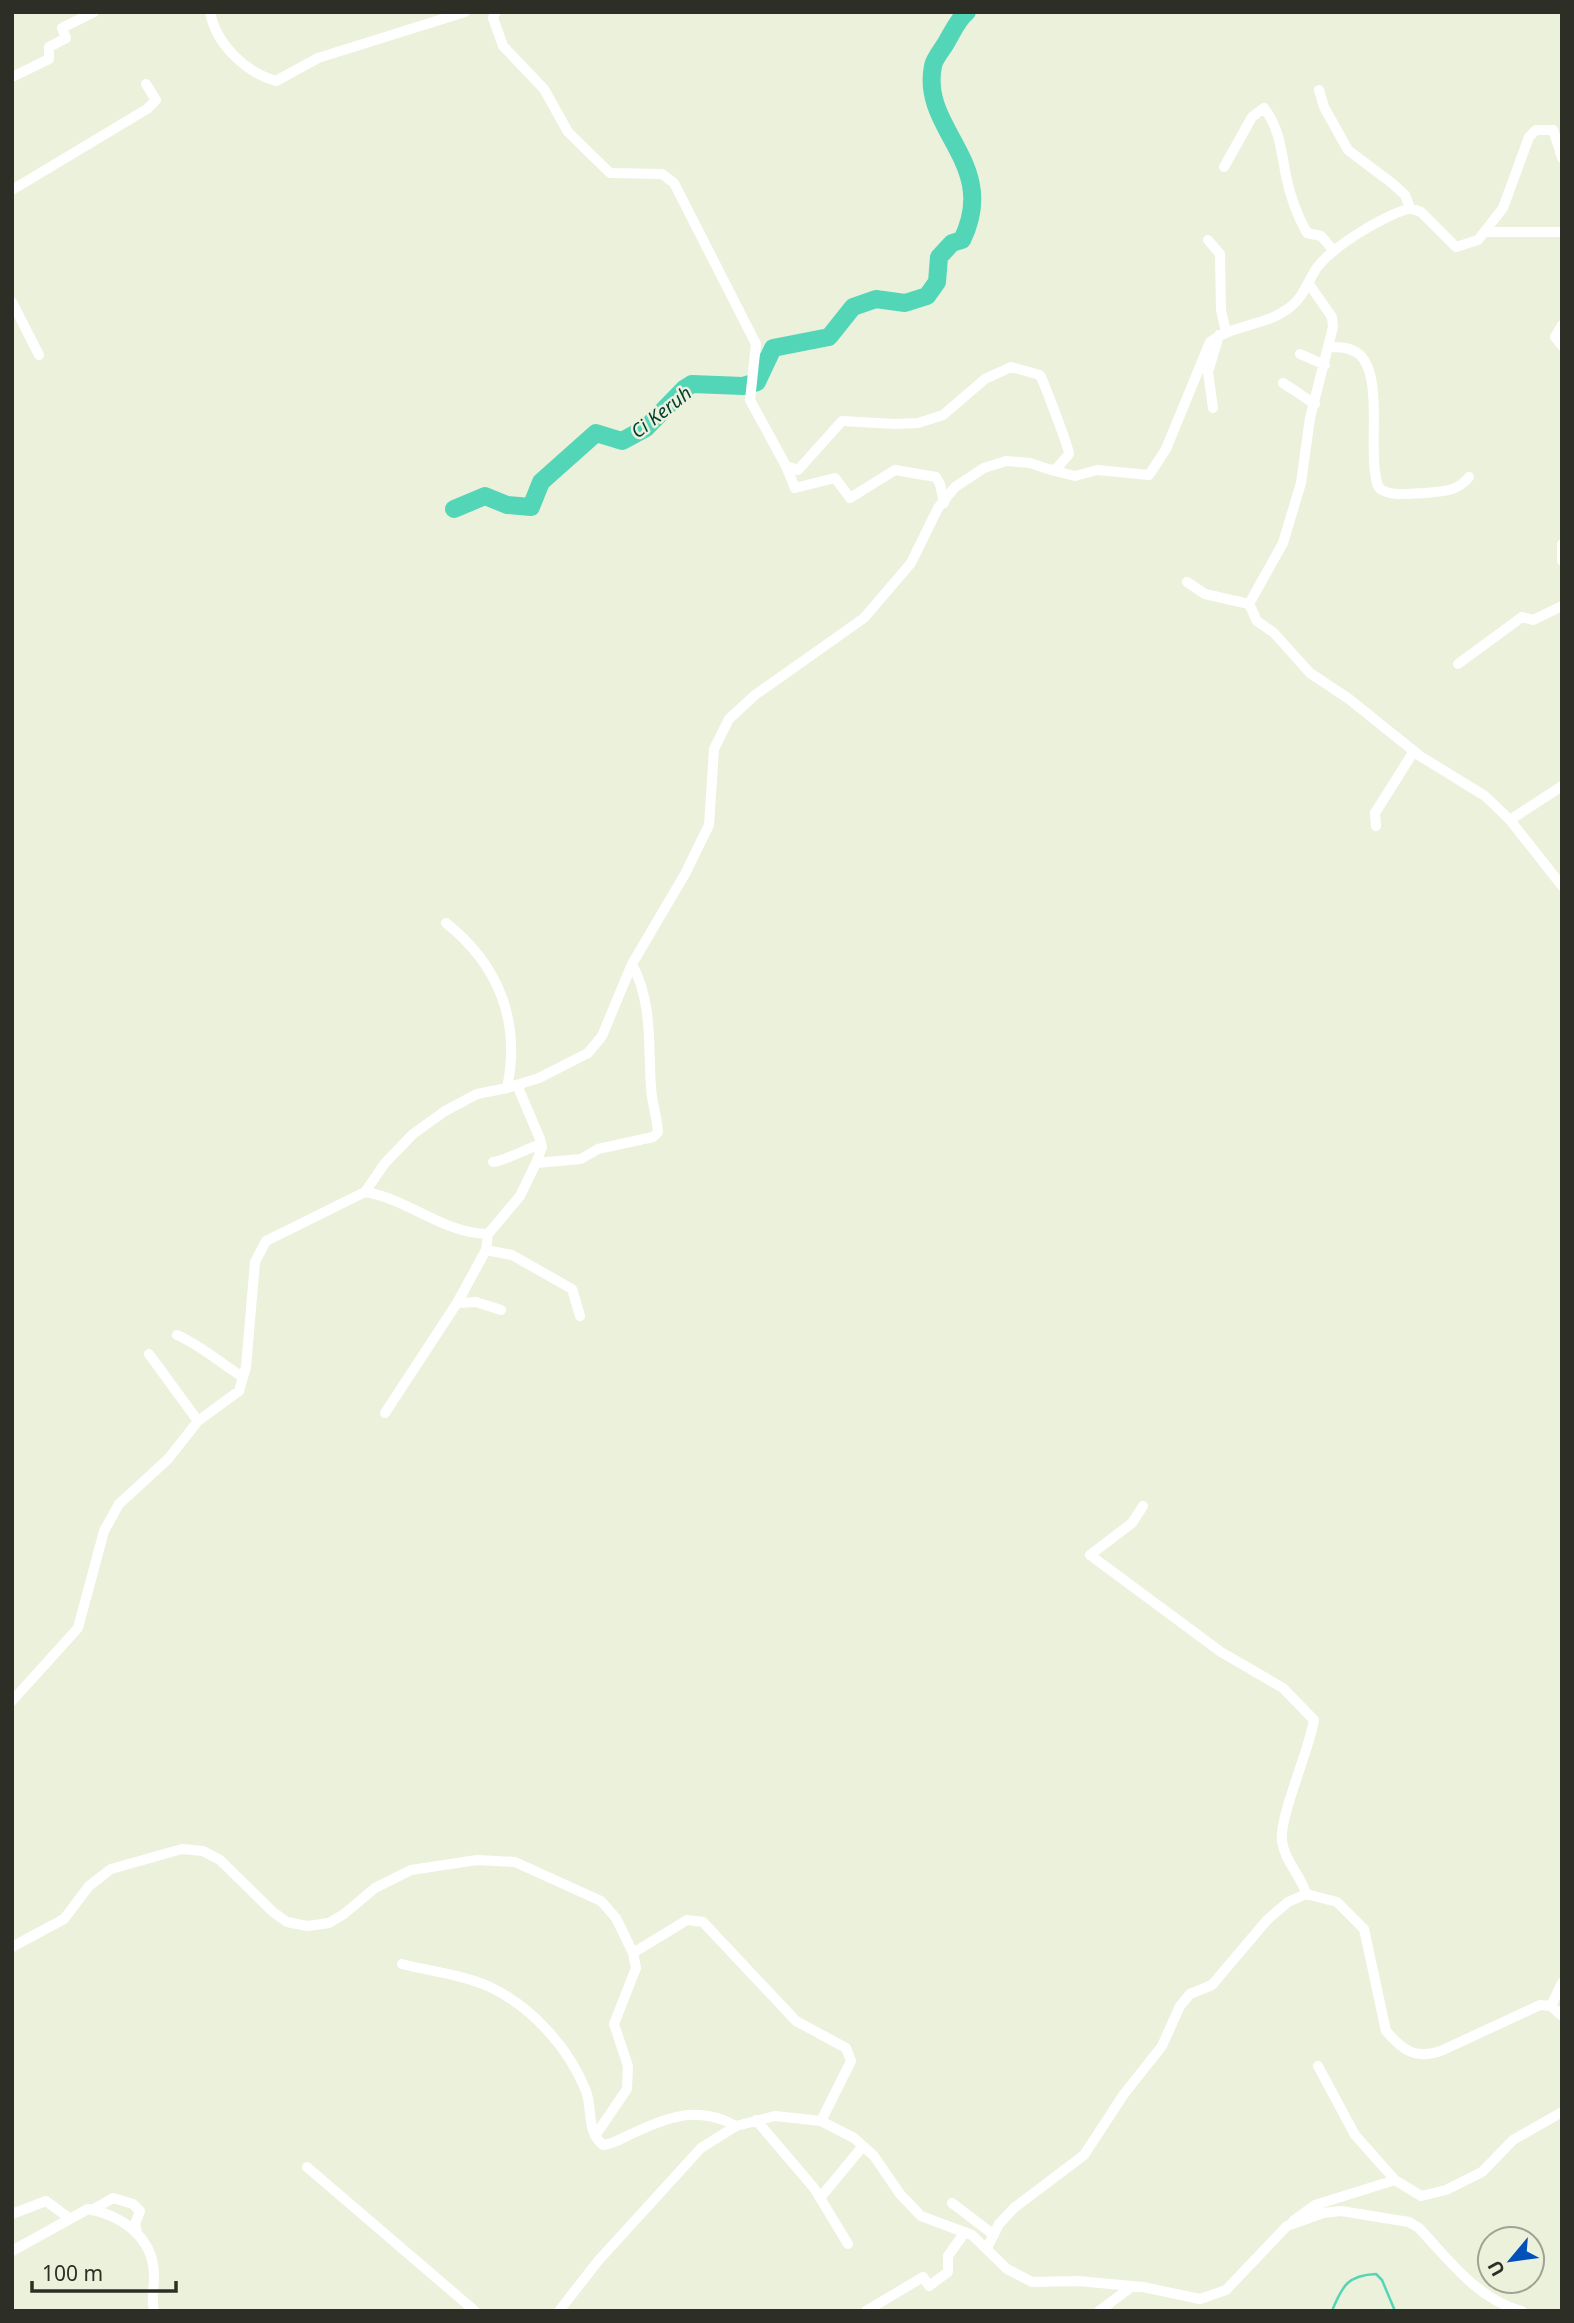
<svg xmlns="http://www.w3.org/2000/svg" width="1574" height="2323" viewBox="0 0 1574 2323" font-family="'Noto Sans',sans-serif">
<style>
.lines{fill:none;stroke-linecap:round;stroke-linejoin:round}
.stream{stroke:#52d6b7;stroke-width:2.5}
.river{stroke:#52d6b7;stroke-width:18}
.minor{stroke:#fff;stroke-width:10}
.labels{text-anchor:middle;dominant-baseline:central;stroke-width:5;stroke-linejoin:round;paint-order:stroke}
.water-label{font-size:19px;font-style:italic;fill:#003d31;stroke:#ecf1dc}
</style>
<rect width="100%" height="100%" fill="#ecf1dc"/>
<g class="lines">
<!-- stream -->
<path class="stream" d="M 1332,2311 C 1342,2286 1348,2275 1376,2274 L 1382,2280 L 1395,2311"/>
<!-- river -->
<path class="river" d="M 454,509 L 485,496 L 507,505 L 531,507 L 541,482 L 596,433 L 622,441 L 646,428 L 684,389 L 692,384 L 743,386 L 757,382 L 773,348 L 829,337 L 853,307 L 876,299 L 905,303 L 927,296 L 937,282 L 939,257 L 952,243 L 962,240 C 1000,163 920,130 933,66 C 934,59 942,50 946,43 C 952,33 958,19 967,12"/>
<!-- minor -->
<path class="minor" d="M 210,12 C 216,44 245,72 276,81 L 318,58 L 465,12
M 12,77 L 49,59 L 49,47 L 66,38 L 62,28 L 94,12
M 1319,90 L 1324,107 L 1348,150 L 1393,184 L 1405,195 L 1410,208
M 1562,144 L 1558,145 L 1562,158
M 1224,167 L 1252,117 L 1264,108 C 1280,129 1281,150 1286,176 C 1290,196 1297,215 1307,233 L 1321,236 L 1334,251
M 12,190 L 147,109 L 156,100 L 146,84
M 1487,232 L 1562,232
M 1208,240 L 1220,254 L 1221,310 L 1226,332
M 12,302 L 39,355
M 1562,325 L 1555,337 L 1562,346
M 1329,347 C 1340,347 1351,347 1360,355 C 1382,376 1370,441 1375,471 C 1376,478 1376,487 1382,490 C 1394,497 1413,493 1425,493 C 1443,491 1457,492 1469,477
M 1300,354 L 1325,365
M 1283,383 L 1315,404
M 1213,408 L 1208,372 L 1219,335
M 786,466 L 795,488 L 835,478 L 850,498 L 895,470 L 936,477 L 940,484 L 944,503
M 1051,470 L 1075,476 L 1097,470 L 1149,475 L 1166,449 L 1210,342 C 1234,324 1266,326 1289,308 C 1303,298 1307,283 1316,269 C 1332,246 1384,216 1410,208 L 1421,212 L 1456,247 L 1478,240 L 1503,208 L 1529,137 L 1536,130 L 1553,130 L 1558,145
M 1562,544 L 1562,561
M 1187,582 L 1205,594 L 1249,604 L 1257,621 L 1274,633 L 1310,673 L 1349,699 L 1420,756 L 1485,796 L 1510,820 L 1562,886
M 1249,604 L 1283,543 L 1301,483 L 1310,418 L 1333,327 L 1332,317 L 1309,284
M 1458,664 L 1522,617 L 1533,620 L 1562,606
M 1510,820 L 1562,786
M 1376,826 L 1375,813 L 1414,751
M 446,923 C 499,965 521,1022 507,1088
M 493,1162 C 502,1162 528,1148 541,1144
M 536,1163 L 581,1159 L 598,1149 L 653,1137 L 658,1132 C 657,1117 652,1103 651,1088 C 648,1045 653,1003 632,964
M 365,1192 C 409,1199 441,1233 488,1234
M 486,1250 L 512,1255 L 572,1289 L 580,1316
M 457,1303 L 476,1302 L 501,1310
M 177,1335 C 202,1346 220,1363 243,1377
M 149,1354 L 198,1421
M 385,1413 L 457,1303 L 486,1250 L 488,1234 L 520,1196 L 536,1163 L 542,1147 L 540,1139 L 517,1085
M 1143,1506 L 1132,1523 L 1090,1555 L 1221,1652 L 1283,1688 L 1314,1720 C 1309,1751 1279,1817 1282,1841 C 1285,1862 1301,1875 1306,1894
M 12,1701 L 78,1628 L 104,1531 L 119,1504 L 168,1459 L 198,1421 L 239,1391 L 246,1367 L 255,1262 L 266,1241 L 365,1192 L 385,1163 L 413,1134 L 445,1111 L 477,1094 L 507,1088 L 539,1078 L 588,1053 L 602,1036 L 632,964 L 685,874 L 709,825 L 714,749 L 729,719 L 755,695 L 864,618 L 911,563 L 938,508 L 955,487 L 984,468 L 1006,461 L 1030,463 L 1051,470 L 1057,468 L 1069,454 C 1069,448 1044,383 1040,375 L 1011,367 L 985,379 L 943,415 L 918,423 L 895,424 L 842,421 L 798,470 L 786,466 L 750,400 L 756,344 L 674,183 L 662,174 L 610,173 L 568,132 L 544,89 L 503,46 L 493,18 L 496,12
M 12,1947 L 64,1919 L 89,1886 L 111,1869 L 182,1849 L 203,1851 L 220,1860 L 273,1912 L 287,1922 L 307,1926 L 329,1923 L 344,1914 L 375,1888 L 411,1870 L 477,1860 L 515,1862 L 601,1901 L 616,1918 L 633,1953 L 636,1968 L 614,2024 L 628,2066 L 627,2089 L 595,2136
M 633,1953 L 687,1920 L 703,1922 L 796,2021 L 846,2048 L 851,2061 L 821,2121
M 402,1964 C 429,1971 464,1975 490,1987 C 532,2007 569,2048 586,2091 C 593,2110 586,2131 603,2145 C 613,2144 621,2139 629,2135 C 666,2118 697,2104 736,2126
M 1551,2006 L 1562,1983
M 1318,2066 L 1355,2135 L 1395,2180
M 756,2120 L 814,2188 L 848,2244
M 307,2167 L 475,2311
M 820,2198 L 863,2146
M 952,2203 L 994,2235
M 92,2210 L 113,2198 L 133,2204 L 140,2211 L 135,2224 L 137,2232
M 12,2214 L 46,2201 L 69,2218
M 1293,2221 L 1315,2205 L 1395,2180 L 1421,2196 L 1446,2190 L 1482,2172 L 1513,2140 L 1562,2112
M 987,2248 L 999,2224 L 1014,2208 L 1084,2155 L 1124,2094 L 1162,2046 L 1180,2006 L 1190,1994 L 1212,1985 L 1267,1920 L 1288,1902 L 1306,1894 L 1337,1902 L 1364,1929 L 1386,2031 C 1404,2052 1417,2060 1443,2050 L 1540,2005 L 1551,2006 L 1561,2015
M 12,2251 L 88,2209 C 124,2216 155,2239 154,2278 C 154,2290 151,2299 154,2311
M 559,2311 L 598,2261 L 701,2148 L 736,2126 L 775,2116 L 821,2121 L 854,2138 L 874,2156 L 900,2194 L 921,2216 L 972,2235 L 1007,2269 L 1032,2282 L 1078,2281 L 1143,2287 L 1200,2299 L 1226,2290 L 1287,2226 L 1323,2213 L 1341,2211 L 1409,2222 L 1419,2228 C 1448,2259 1478,2300 1522,2311
M 866,2311 L 923,2277 L 929,2286 L 948,2272 L 948,2256 L 965,2232
M 1099,2311 L 1130,2288"/>
</g>
<g class="labels">
<!-- water labels -->
<g class="water-label">
<text transform="translate(661 412) rotate(-38)">Ci Keruh</text>
</g>
</g>
<!-- border -->
<rect width="1574" height="2323" fill="none" stroke="#2d2f27" stroke-width="28"/>
<!-- north arrow -->
<g transform="translate(1511 2260) rotate(241)"><circle r="33" fill="#ecf1dc" stroke="#a0a394" stroke-width="2"/>
<path d="M0-5L12 26L0 18L-12 26Z" fill="#0251bb"/>
<text y="-10" font-size="19" font-weight="bold" text-anchor="middle" fill="#2d2f27">U</text>
</g>
<!-- scale -->
<path d="M32 2281v10h144v-10" fill="none" stroke="#2d2f27" stroke-width="3.5"/>
<text x="42" y="2281" font-size="21" fill="#2d2f27" stroke="#ecf1dc" stroke-width="5" paint-order="stroke">100 m</text>
</svg>
